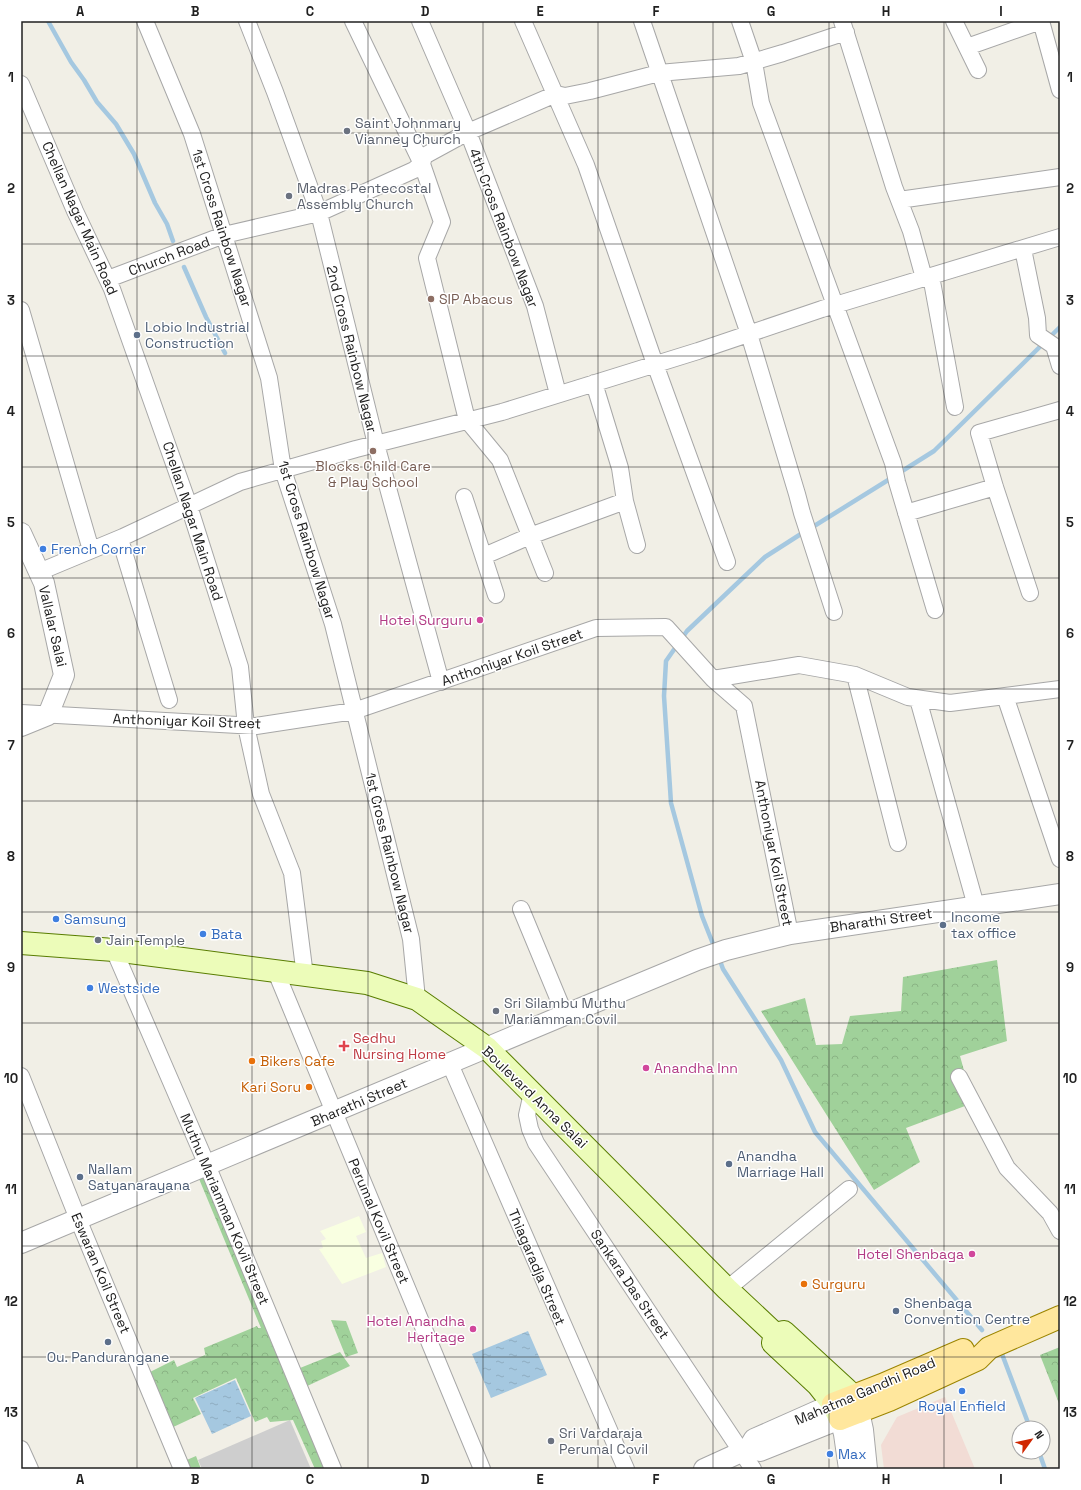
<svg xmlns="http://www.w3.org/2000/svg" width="1081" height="1490" viewBox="0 0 1081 1490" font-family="'Space Grotesk',sans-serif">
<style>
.commercial{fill:#f2dcd5}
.education{fill:#f9ffe1}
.religious{fill:#cecece}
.forest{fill:url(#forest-crowns)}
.water{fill:url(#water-ripples)}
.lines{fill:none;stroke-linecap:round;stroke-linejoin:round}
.stream{stroke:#a5c8e0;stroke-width:4.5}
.minor-casing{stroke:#a7a7a7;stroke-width:18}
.tertiary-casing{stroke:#a7a7a7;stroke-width:22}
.secondary-casing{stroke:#597d01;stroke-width:24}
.primary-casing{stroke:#9c8500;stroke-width:24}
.minor{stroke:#fff;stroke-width:16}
.tertiary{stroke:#fff;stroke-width:20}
.secondary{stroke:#ecfcb9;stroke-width:22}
.primary{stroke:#ffe79d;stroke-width:22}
.grid{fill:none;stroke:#202020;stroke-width:1;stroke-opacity:0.55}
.worship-dot{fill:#6b7280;stroke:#fff;stroke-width:1.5}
.education-dot{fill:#8d6e63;stroke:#fff;stroke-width:1.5}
.service-dot{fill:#5c6f8a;stroke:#fff;stroke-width:1.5}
.shop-dot{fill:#3f7fe0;stroke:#fff;stroke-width:1.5}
.hotel-dot{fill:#d1479c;stroke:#fff;stroke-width:1.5}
.health-dot{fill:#e0444e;stroke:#fff;stroke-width:1.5}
.food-dot{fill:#e8710a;stroke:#fff;stroke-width:1.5}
.labels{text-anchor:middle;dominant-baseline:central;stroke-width:3;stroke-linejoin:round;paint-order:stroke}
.worship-label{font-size:14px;fill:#5b616d;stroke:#fff;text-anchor:start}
.street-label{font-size:14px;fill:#202020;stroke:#fff}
.education-label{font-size:14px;fill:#785e54;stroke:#fff;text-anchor:start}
.service-label{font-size:14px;fill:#4e5e75;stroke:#fff;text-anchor:start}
.shop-label{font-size:14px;fill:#366cbe;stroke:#fff;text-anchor:start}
.hotel-label{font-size:14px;fill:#b23c85;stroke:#fff;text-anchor:end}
.health-label{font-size:14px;fill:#be3a42;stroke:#fff;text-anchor:start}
.food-label{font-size:14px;fill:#c56008;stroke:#fff;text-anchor:start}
.neatline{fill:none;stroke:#202020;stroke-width:1.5}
.grid-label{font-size:13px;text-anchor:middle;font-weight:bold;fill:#202020}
</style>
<defs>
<pattern id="forest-crowns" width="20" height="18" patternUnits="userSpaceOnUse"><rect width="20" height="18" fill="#a0d19a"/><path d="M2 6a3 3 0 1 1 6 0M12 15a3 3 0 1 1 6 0" fill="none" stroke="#8ab384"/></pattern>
<pattern id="water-ripples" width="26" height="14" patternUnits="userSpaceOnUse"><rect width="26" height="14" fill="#a5c8e0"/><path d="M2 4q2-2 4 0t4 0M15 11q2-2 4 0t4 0" fill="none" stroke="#8eacc0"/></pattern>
</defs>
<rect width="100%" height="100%" fill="#f1efe6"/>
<!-- commercial -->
<path class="commercial" d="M 945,1397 L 975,1469 L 884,1469 L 881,1445 L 897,1417 Z"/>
<!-- education -->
<path class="education" d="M 359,1216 L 366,1232 L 356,1236 L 366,1258 L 382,1253 L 386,1267 L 342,1284 L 319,1249 L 323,1248 L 321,1241 L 326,1239 L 320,1231 Z"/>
<!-- religious -->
<path class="religious" d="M 290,1420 L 311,1469 L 202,1469 L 198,1460 Z"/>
<!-- forest -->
<path class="forest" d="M 997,960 L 1007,1041 L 960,1056 L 973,1103 L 906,1128 L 920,1162 L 874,1190 L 761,1011 L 805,998 L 816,1045 L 842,1044 L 850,1016 L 901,1011 L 903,977 Z
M 207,1165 L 331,1469 L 315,1469 L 293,1420 L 270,1422 L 267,1417 L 255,1422 L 236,1378 L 193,1398 L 201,1414 L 169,1429 L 146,1374 L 174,1360 L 177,1367 L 205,1355 L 206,1358 L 204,1348 L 257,1326 L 258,1328 L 261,1328 L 197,1174 Z
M 331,1320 L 346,1321 L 358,1353 L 346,1357 Z
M 1060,1347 L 1060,1406 L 1040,1355 Z
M 340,1352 L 350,1366 L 303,1388 L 295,1370 Z
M 196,1456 L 201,1469 L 185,1469 L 182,1462 Z"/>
<!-- water -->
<path class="water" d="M 528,1331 L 547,1375 L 491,1398 L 472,1354 Z
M 235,1380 L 251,1416 L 212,1434 L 195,1398 Z"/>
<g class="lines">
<!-- stream -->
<path class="stream" d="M 48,21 L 71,62 L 84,80 L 97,102 L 116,124 L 134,154 L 155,203 L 167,224 L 173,241
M 184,267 L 206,317 L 225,353
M 899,473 L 934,451 L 1060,327
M 811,528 L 893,477
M 715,949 L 702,916 L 671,803 L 664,696 L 666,661 L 687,631 L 765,557 L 804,532
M 719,958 L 723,969 L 781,1060 L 815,1132 L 982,1330
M 1000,1352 L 1002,1354 L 1030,1428
M 1039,1452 L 1045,1469"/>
<!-- minor casing -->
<g class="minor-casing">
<path id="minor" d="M 145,21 L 192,134 L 269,378 L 283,470 L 333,624 L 411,939 L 417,999
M 247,21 L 275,92 L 319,213 L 376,444 L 441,682
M 353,21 L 422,164 L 442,222 L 427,258 L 467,420 L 500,460 L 545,573
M 420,21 L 468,132 L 535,306 L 558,394
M 523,21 L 586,165 L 655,364 L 727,562
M 642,21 L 749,334 L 797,494 L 802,513 L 834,612
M 740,21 L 754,62 L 761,103 L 893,463 L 897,482 L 935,610
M 842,21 L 894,187 L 911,231 L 924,278
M 954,21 L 978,70
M 967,47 L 1041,21 L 1060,90
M 21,84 L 75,211 L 112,289 L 189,506 L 240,667 L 246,726 L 261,794 L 292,873 L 305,976
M 899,200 L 1060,177
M 1023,249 L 1037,318 L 1038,335 L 1054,346 L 1060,366
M 931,276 L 955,407
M 108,279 L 224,235 L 319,213 L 414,170 L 422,164 L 424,156 L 468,132 L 556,94 L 565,96 L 590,91 L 659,73 L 739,66 L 783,53 L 846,32
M 21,310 L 91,550
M 594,383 L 620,468 L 625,501 L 637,545
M 464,497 L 496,595
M 906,513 L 995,487
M 120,539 L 169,700
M 484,556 L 530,536 L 625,501
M 39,572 L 123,537 L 240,482 L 356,449 L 502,412 L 698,351 L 822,309 L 1060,237
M 1030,593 L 995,487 L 979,433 L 1060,410
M 855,675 L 898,843
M 713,679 L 799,665 L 855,675 L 908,697 L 950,703 L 1060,689
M 1005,696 L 1060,859
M 918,699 L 976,906
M 21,713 L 256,726 L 354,711 L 596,628 L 666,627 L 713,679 L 744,706 L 790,934
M 521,909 L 565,1015
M 114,950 L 207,1165 L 333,1469
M 276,972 L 482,1469
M 450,1064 L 626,1469
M 21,1076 L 78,1219 L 182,1469
M 959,1077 L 1007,1168 L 1050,1213 L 1060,1231
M 532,1093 L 527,1115 L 530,1129 L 536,1143 L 753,1469
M 727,1289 L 849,1189
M 21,1449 L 30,1469"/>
</g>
<!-- tertiary casing -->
<g class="tertiary-casing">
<path id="tertiary" d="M 21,533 L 44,583 L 64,675 L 48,715 L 21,726
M 21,1243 L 555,1019 L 697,960 L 726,950 L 790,934 L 1060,894
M 859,1412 L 863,1430 L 867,1469
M 748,1449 L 760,1451 L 840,1419 L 844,1434 L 849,1469
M 704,1469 L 748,1449 L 754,1439 L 833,1404"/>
</g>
<!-- secondary casing -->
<g class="secondary-casing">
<path id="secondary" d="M 21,943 L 114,950 L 367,983 L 417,999 L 487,1048 L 727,1289 L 775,1334
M 775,1334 L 784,1332 L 846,1389 L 852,1396 L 859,1412
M 775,1334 L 773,1343 L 818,1385 L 833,1404 L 840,1419"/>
</g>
<!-- primary casing -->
<g class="primary-casing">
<path id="primary" d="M 833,1404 L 882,1385 L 963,1350
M 840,1419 L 889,1400 L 978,1359 L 989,1348 L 1060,1317"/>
</g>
<!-- minor -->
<use href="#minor" class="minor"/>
<!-- tertiary -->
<use href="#tertiary" class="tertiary"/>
<!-- secondary -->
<use href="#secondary" class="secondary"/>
<!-- primary -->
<use href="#primary" class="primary"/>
</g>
<!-- grid -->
<path class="grid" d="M 137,21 L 137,1469M 252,21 L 252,1469M 368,21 L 368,1469M 483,21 L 483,1469M 598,21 L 598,1469M 713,21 L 713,1469M 829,21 L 829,1469M 944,21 L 944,1469M 21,133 L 1060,133M 21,244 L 1060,244M 21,356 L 1060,356M 21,467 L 1060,467M 21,578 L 1060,578M 21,689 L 1060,689M 21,801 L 1060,801M 21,912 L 1060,912M 21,1023 L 1060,1023M 21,1134 L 1060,1134M 21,1246 L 1060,1246M 21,1357 L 1060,1357"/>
<!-- markers -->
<g class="worship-dot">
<circle cx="347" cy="131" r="4"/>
<circle cx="289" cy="196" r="4"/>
<circle cx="98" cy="940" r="4"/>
<circle cx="496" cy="1011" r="4"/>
<circle cx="551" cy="1441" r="4"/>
</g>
<g class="education-dot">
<circle cx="431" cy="299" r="4"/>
<circle cx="373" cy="451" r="4"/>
</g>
<g class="service-dot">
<circle cx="137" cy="335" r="4"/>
<circle cx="943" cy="925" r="4"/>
<circle cx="729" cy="1164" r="4"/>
<circle cx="80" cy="1177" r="4"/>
<circle cx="896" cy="1311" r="4"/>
<circle cx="108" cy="1342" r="4"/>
</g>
<g class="shop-dot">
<circle cx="43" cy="549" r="4"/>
<circle cx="56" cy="919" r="4"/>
<circle cx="203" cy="934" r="4"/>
<circle cx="90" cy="988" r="4"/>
<circle cx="962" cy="1391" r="4"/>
<circle cx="830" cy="1454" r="4"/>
</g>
<g class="hotel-dot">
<circle cx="480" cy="620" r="4"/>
<circle cx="646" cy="1068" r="4"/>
<circle cx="972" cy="1254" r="4"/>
<circle cx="473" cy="1329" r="4"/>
</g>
<path class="health-dot" d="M342 1040h4v4h4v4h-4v4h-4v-4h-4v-4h4z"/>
<g class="food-dot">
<circle cx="252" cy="1061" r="4"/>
<circle cx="309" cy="1087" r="4"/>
<circle cx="804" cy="1284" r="4"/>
</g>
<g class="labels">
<!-- worship labels -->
<g class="worship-label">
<text x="355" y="123">Saint Johnmary<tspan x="355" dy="16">Vianney Church</tspan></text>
<text x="297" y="188">Madras Pentecostal<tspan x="297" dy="16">Assembly Church</tspan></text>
<text x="106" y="940">Jain Temple</text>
<text x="504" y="1003">Sri Silambu Muthu<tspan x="504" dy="16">Mariamman Covil</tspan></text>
<text x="559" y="1433">Sri Vardaraja<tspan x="559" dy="16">Perumal Covil</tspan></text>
</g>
<!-- street labels -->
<g class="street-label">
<text transform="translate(80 218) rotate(66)">Chellan Nagar Main Road</text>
<text transform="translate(222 228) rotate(72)">1st Cross Rainbow Nagar</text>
<text transform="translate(504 228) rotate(69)">4th Cross Rainbow Nagar</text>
<text transform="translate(169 256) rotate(-21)">Church Road</text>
<text transform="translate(352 349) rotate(76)">2nd Cross Rainbow Nagar</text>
<text transform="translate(193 521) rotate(72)">Chellan Nagar Main Road</text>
<text transform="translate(307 540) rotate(73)">1st Cross Rainbow Nagar</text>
<text transform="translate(53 626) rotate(77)">Vallalar Salai</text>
<text transform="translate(512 657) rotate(-19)">Anthoniyar Koil Street</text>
<text transform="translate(187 721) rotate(2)">Anthoniyar Koil Street</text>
<text transform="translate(390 853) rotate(76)">1st Cross Rainbow Nagar</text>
<text transform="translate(774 853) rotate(79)">Anthoniyar Koil Street</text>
<text transform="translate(881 920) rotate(-8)">Bharathi Street</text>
<text transform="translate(535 1097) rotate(44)">Boulevard Anna Salai</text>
<text transform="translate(359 1102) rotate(-23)">Bharathi Street</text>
<text transform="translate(225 1209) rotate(67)">Muthu Mariamman Kovil Street</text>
<text transform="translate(379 1221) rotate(67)">Perumal Kovil Street</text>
<text transform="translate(537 1267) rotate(67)">Thiagaradja Street</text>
<text transform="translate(101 1273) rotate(67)">Eswaran Koil Street</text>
<text transform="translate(630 1284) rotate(56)">Sankara Das Street</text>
<text transform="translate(865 1391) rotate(-23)">Mahatma Gandhi Road</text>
</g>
<!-- education labels -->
<g class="education-label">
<text x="439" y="299">SIP Abacus</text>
<text x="373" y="466" text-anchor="middle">Blocks Child Care<tspan x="373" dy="16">&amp; Play School</tspan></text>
</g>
<!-- service labels -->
<g class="service-label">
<text x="145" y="327">Lobio Industrial<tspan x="145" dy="16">Construction</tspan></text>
<text x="951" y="917">Income<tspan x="951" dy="16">tax office</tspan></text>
<text x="737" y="1156">Anandha<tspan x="737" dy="16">Marriage Hall</tspan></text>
<text x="88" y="1169">Nallam<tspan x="88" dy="16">Satyanarayana</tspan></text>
<text x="904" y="1303">Shenbaga<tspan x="904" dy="16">Convention Centre</tspan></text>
<text x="108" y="1357" text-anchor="middle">Ou. Pandurangane</text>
</g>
<!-- shop labels -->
<g class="shop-label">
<text x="51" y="549">French Corner</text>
<text x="64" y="919">Samsung</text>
<text x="211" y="934">Bata</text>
<text x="98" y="988">Westside</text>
<text x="962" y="1406" text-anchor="middle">Royal Enfield</text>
<text x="838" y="1454">Max</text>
</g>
<!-- hotel labels -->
<g class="hotel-label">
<text x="472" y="620">Hotel Surguru</text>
<text x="654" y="1068" text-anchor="start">Anandha Inn</text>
<text x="964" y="1254">Hotel Shenbaga</text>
<text x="465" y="1321">Hotel Anandha<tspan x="465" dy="16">Heritage</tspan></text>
</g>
<!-- health labels -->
<g class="health-label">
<text x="353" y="1038">Sedhu<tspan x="353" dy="16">Nursing Home</tspan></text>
</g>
<!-- food labels -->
<g class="food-label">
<text x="260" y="1061">Bikers Cafe</text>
<text x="301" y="1087" text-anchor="end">Kari Soru</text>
<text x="812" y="1284">Surguru</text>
</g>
</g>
<!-- border -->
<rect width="1081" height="1490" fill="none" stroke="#ffffff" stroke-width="44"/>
<!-- north arrow -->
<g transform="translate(1031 1440) rotate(57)"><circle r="19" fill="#ffffff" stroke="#a6a6a6"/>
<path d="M0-3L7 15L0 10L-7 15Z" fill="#d02600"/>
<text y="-6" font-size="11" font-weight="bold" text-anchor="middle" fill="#202020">N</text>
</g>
<rect x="22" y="22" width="1037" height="1446" class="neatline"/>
<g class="grid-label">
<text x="80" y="16">A</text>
<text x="195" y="16">B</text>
<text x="310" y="16">C</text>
<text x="425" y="16">D</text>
<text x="540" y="16">E</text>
<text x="656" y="16">F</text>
<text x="771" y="16">G</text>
<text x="886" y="16">H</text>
<text x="1001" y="16">I</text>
<text x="11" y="82">1</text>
<text x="1070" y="82">1</text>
<text x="11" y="193">2</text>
<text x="1070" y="193">2</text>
<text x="11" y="305">3</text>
<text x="1070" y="305">3</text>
<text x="11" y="416">4</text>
<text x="1070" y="416">4</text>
<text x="11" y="527">5</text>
<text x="1070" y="527">5</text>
<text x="11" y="638">6</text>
<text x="1070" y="638">6</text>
<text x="11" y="750">7</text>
<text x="1070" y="750">7</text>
<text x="11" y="861">8</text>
<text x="1070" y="861">8</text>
<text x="11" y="972">9</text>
<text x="1070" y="972">9</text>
<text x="11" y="1083">10</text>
<text x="1070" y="1083">10</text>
<text x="11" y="1194">11</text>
<text x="1070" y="1194">11</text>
<text x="11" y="1306">12</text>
<text x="1070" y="1306">12</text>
<text x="11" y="1417">13</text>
<text x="1070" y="1417">13</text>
<text x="80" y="1484">A</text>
<text x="195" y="1484">B</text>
<text x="310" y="1484">C</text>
<text x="425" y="1484">D</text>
<text x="540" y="1484">E</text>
<text x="656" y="1484">F</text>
<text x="771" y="1484">G</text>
<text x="886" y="1484">H</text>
<text x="1001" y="1484">I</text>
</g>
</svg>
